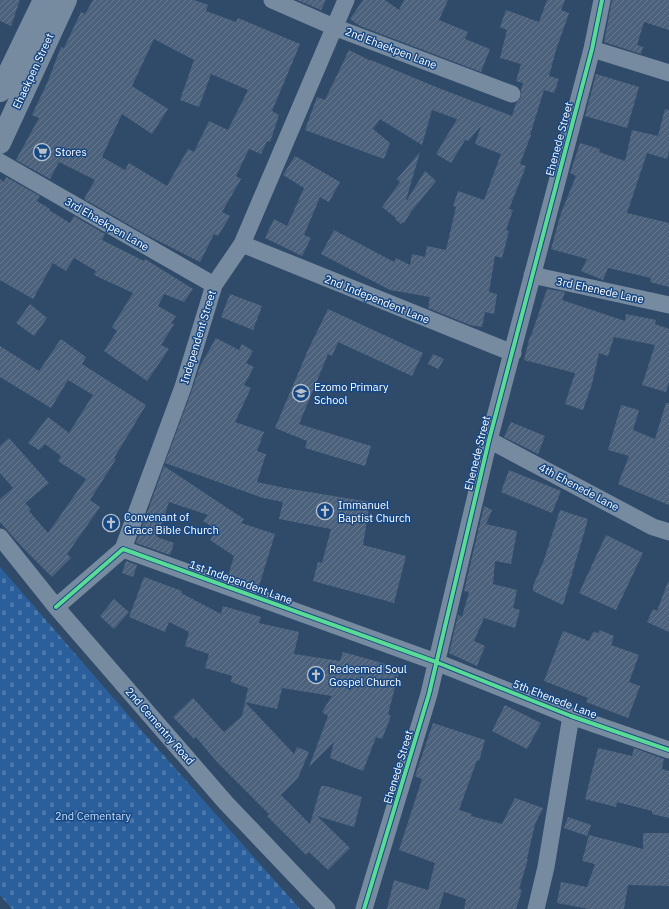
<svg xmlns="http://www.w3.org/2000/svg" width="669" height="909" viewBox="0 0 669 909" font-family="'IBM Plex Sans',sans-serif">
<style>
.cemetery{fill:url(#cemetery-stones)}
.building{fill:url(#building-hatch);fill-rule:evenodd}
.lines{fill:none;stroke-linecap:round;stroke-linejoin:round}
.minor{stroke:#768aa0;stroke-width:17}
.tertiary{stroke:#768aa0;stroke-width:22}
.cycleway-casing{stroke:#184883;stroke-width:6}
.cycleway{stroke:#5adb95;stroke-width:4}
.labels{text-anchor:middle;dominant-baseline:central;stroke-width:3;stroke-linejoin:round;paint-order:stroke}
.street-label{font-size:11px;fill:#fff;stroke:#184883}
.poi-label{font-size:11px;fill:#fff;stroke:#184883;text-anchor:start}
.park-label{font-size:11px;fill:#c1dbf9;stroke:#184883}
</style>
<defs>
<pattern id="cemetery-stones" width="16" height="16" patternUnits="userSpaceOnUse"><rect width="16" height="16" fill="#2b5f9b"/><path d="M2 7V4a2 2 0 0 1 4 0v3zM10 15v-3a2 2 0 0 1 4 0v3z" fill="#4b77aa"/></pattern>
<pattern id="building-hatch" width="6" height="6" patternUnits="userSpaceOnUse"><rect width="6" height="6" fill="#4c627c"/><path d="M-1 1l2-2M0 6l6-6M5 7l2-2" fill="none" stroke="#677a90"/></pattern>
</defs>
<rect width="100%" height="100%" fill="#304b6a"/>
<!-- cemetery -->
<path class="cemetery" d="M 0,567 L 142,731 L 300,909 L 12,909 L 0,895 Z"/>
<!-- building -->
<path class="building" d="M 0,0 L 20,0 L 11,26 L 0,21 Z
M 93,0 L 194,0 L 208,5 L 206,11 L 236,22 L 238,18 L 300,44 L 272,111 L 279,115 L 270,142 L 267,141 L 261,154 L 249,149 L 236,176 L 241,179 L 222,212 L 230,216 L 218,236 L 214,234 L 200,262 L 145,234 L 84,199 L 95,180 L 59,162 L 50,179 L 16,160 L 39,118 L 32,115 L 48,81 L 61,47 L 64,48 L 81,12 L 85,14 ZM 154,39 L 194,60 L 180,100 L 199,107 L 211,74 L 248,90 L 228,130 L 209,121 L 194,152 L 188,149 L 167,186 L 129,163 L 125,170 L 102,157 L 122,114 L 152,134 L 168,109 L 132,86 Z
M 297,0 L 326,0 L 321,10 Z
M 363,0 L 385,0 L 399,10 L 404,0 L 448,0 L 439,20 L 468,32 L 465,39 L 490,49 L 481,72 L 360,26 L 350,19 Z
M 547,0 L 565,0 L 561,10 L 569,13 L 556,50 L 549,76 L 559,79 L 554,93 L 544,90 L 530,135 L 531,135 L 520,164 L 526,166 L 509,209 L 513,210 L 506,230 L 509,231 L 502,258 L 495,256 L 489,292 L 497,294 L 494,314 L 485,312 L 482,327 L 470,325 L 428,308 L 430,297 L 390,290 L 321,254 L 334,230 L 394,262 L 396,258 L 410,265 L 412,254 L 425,257 L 427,246 L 446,250 L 456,207 L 453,206 L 458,191 L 484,200 L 501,154 L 475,144 L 481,126 L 468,141 L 465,140 L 451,163 L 436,154 L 457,119 L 432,110 L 422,145 L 380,119 L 373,129 L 390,143 L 384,159 L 305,130 L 317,97 L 325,100 L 349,50 L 371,61 L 371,60 L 441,89 L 512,116 L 516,103 L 521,97 L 521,89 L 523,83 L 516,81 L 521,64 L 500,58 L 507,30 L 500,27 L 506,10 L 539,22 Z
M 612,0 L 669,0 L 669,30 L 644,22 L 637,45 L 643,47 L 641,54 L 604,42 Z
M 596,74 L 639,87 L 627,128 L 585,116 Z
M 665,109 L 669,110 L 669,151 L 667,159 L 647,153 L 627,213 L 669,223 L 669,287 L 650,282 L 651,278 L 608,268 L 603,280 L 581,271 L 587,259 L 551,249 L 561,213 L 576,176 L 570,173 L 580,143 L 600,149 L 599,152 L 625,161 L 632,130 L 658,136 Z
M 420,152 L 406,200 L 407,200 L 425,171 L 436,181 L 411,212 L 404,223 L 402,222 L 401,224 L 395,219 L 396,218 L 382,207 L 400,182 L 397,179 Z
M 295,156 L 340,182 L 329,202 L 320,197 L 304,235 L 311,238 L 302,256 L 265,238 L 274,219 L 287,226 L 304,188 L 283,175 Z
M 6,177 L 40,196 L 37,201 L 50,209 L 49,210 L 70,223 L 74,216 L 105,234 L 102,240 L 144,261 L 145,259 L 193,289 L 184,302 L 164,294 L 158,306 L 176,316 L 171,323 L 174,324 L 161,345 L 169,349 L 147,381 L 104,351 L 117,331 L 112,327 L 133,293 L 94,275 L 96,271 L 74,258 L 66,271 L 53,263 L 33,299 L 0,280 L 0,179 L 4,182 Z
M 547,289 L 565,292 L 562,300 L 625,321 L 626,314 L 656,320 L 655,324 L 669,329 L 669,382 L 666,392 L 642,385 L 655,345 L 614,337 L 608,356 L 599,353 L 592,384 L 583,410 L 565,404 L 575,373 L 524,360 L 530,336 L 531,336 Z
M 230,294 L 262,306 L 253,330 L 221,317 Z
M 30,304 L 47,318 L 34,336 L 16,323 Z
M 328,309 L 423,353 L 412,376 L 338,342 L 332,356 L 328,354 L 299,424 L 371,446 L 365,466 L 305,448 L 307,441 L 275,428 L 308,350 Z
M 216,338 L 239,350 L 242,344 L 253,351 L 246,363 L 254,367 L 244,385 L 251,388 L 235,422 L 264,432 L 257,451 L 266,454 L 257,482 L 285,488 L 370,502 L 363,545 L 406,556 L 394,603 L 313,581 L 318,562 L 322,563 L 331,529 L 279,519 L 283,502 L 263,498 L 165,463 L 192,390 L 200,366 Z
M 61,339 L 86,357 L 82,364 L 146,405 L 114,458 L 116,459 L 90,500 L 100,507 L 67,554 L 71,558 L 52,577 L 23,548 L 0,522 L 0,499 L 13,488 L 0,473 L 0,446 L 9,438 L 49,483 L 25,503 L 31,509 L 29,511 L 48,533 L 86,479 L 58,461 L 61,456 L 45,444 L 39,450 L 28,443 L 48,417 L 69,433 L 93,395 L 68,380 L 51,408 L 0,377 L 0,346 L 39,371 Z
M 433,354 L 444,359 L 438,369 L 428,364 Z
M 666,403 L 669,403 L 669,505 L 618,484 L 629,456 L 608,450 L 621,405 L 639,410 L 633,430 L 655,439 Z
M 511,422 L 545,436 L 538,454 L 504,437 Z
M 164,466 L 244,519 L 241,523 L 275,534 L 259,586 L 228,576 L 234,556 L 210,540 L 217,530 L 203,521 L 208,515 L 169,502 L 157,537 L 174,543 L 170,555 L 136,543 Z
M 509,470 L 561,491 L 552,513 L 501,492 Z
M 484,506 L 492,510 L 486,524 L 517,531 L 511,564 L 495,561 L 493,584 L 517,590 L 513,608 L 520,610 L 515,628 L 484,618 L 474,641 L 485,646 L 477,666 L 449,653 L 458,615 L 462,617 L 469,592 L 464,591 Z
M 560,510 L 588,519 L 563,605 L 533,591 L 533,586 L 544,560 Z
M 606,535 L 643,553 L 616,610 L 579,593 Z
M 126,561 L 137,565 L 133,577 L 122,573 Z
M 144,577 L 182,591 L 181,593 L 221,614 L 223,606 L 261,617 L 259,623 L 299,632 L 294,654 L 340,661 L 343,652 L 400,668 L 388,714 L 391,716 L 382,739 L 376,737 L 363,771 L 330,758 L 334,742 L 309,767 L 328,716 L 322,712 L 332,696 L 282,688 L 277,709 L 245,702 L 248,688 L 231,682 L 232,676 L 205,668 L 209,654 L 185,646 L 189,632 L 169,622 L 165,632 L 129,617 Z
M 668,582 L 669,582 L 669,632 L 647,622 L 653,609 L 657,611 Z
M 114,599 L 129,612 L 114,629 L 100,616 Z
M 600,630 L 614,636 L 611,645 L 639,655 L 629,682 L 640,686 L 628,718 L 586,702 L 588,698 L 544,681 L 563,631 L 589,641 L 593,632 L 598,633 Z
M 193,698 L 224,732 L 242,716 L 245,702 L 294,754 L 297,747 L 309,752 L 298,778 L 281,795 L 310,824 L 321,786 L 326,786 L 362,797 L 354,827 L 317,816 L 350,848 L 328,870 L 309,852 L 306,855 L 267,816 L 269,814 L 216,761 L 196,737 L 194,739 L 173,717 Z
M 505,705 L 541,723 L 527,749 L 492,731 Z
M 433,723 L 485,740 L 479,761 L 477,760 L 459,810 L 472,814 L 471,816 L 502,824 L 515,798 L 543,808 L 535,824 L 527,859 L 528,859 L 519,889 L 522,890 L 516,909 L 464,909 L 466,899 L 444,892 L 439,909 L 387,909 L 394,880 L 428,890 L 435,863 L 399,850 L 422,779 L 415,776 Z
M 598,748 L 632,756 L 634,748 L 664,759 L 662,769 L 669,771 L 669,818 L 652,814 L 652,811 L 617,802 L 616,807 L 585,799 Z
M 568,817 L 591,825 L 587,836 L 564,828 Z
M 643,833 L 669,833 L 669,886 L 628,885 L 624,909 L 589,909 L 557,903 L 561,882 L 587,887 L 595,864 L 582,861 L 589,835 L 643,849 Z"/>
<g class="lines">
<!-- minor -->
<path class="minor" d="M 272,0 L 334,27 L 512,94
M 592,49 L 669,73
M 0,162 L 214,285
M 242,244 L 513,353
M 532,275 L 669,305
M 489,440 L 653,527 L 669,532
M 0,537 L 56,607 L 226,803 L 327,909
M 123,549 L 183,387 L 214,285 L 242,244 L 346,0
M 56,607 L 123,549 L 436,662 L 571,716 L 669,750
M 364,909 L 429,694 L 489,440 L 592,49 L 602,0
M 536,909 L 546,867 L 571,716"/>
<!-- tertiary -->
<path class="tertiary" d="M 0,91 L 44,0
M 0,143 L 66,0"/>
<!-- cycleway casing -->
<g class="cycleway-casing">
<path id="cycleway" d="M 56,607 L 123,549 L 436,662 L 571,716 L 669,750
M 364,909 L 429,694 L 489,440 L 592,49 L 602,0"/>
</g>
<!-- cycleway -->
<use href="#cycleway" class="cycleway"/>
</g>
<!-- icons -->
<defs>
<g id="supermarket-ring" transform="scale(0.9)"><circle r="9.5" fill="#184883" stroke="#b7c0cb" stroke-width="1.5"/><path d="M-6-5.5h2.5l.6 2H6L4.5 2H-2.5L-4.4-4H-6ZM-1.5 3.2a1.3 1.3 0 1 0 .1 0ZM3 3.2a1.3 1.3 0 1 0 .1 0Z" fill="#b7c0cb"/></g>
<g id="school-ring" transform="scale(0.9)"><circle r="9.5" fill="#184883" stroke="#b7c0cb" stroke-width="1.5"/><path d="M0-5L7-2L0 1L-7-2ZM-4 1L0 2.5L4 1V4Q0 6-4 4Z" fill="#b7c0cb"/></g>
<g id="church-ring" transform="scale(0.9)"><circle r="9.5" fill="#184883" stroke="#b7c0cb" stroke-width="1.5"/><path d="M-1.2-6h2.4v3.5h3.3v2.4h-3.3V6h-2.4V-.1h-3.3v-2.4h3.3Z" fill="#b7c0cb"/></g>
</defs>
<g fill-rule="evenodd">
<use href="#supermarket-ring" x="42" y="152"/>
<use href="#school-ring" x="301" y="393"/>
<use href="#church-ring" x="325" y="511"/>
<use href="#church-ring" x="111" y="523"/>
<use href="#church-ring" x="316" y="675"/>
</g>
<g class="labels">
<!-- street labels -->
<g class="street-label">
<text transform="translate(391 48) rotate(21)">2nd Ehaekpen Lane</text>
<text transform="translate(33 71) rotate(-65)">Ehaekpen Street</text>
<text transform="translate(559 139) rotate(-75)">Ehenede Street</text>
<text transform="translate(107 224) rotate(30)">3rd Ehaekpen Lane</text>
<text transform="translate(600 290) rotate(12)">3rd Ehenede Lane</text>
<text transform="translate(377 299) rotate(22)">2nd Independent Lane</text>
<text transform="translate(198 337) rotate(-73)">Independent Street</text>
<text transform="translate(477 453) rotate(-76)">Ehenede Street</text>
<text transform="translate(579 487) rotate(28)">4th Ehenede Lane</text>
<text transform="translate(241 582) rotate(20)">1st Independent Lane</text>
<text transform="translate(555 699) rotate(21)">5th Ehenede Lane</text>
<text transform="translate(160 726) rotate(49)">2nd Cementry Road</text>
<text transform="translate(398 767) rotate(-73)">Ehenede Street</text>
</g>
<!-- poi labels -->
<g class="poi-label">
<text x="55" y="152">Stores</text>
<text x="314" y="387">Ezomo Primary<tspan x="314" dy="13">School</tspan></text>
<text x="338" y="505">Immanuel<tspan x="338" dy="13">Baptist Church</tspan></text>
<text x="124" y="517">Convenant of<tspan x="124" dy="13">Grace Bible Church</tspan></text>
<text x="329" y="669">Redeemed Soul<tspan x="329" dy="13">Gospel Church</tspan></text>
</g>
<!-- park labels -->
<g class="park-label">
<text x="93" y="816">2nd Cementary</text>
</g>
</g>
</svg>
